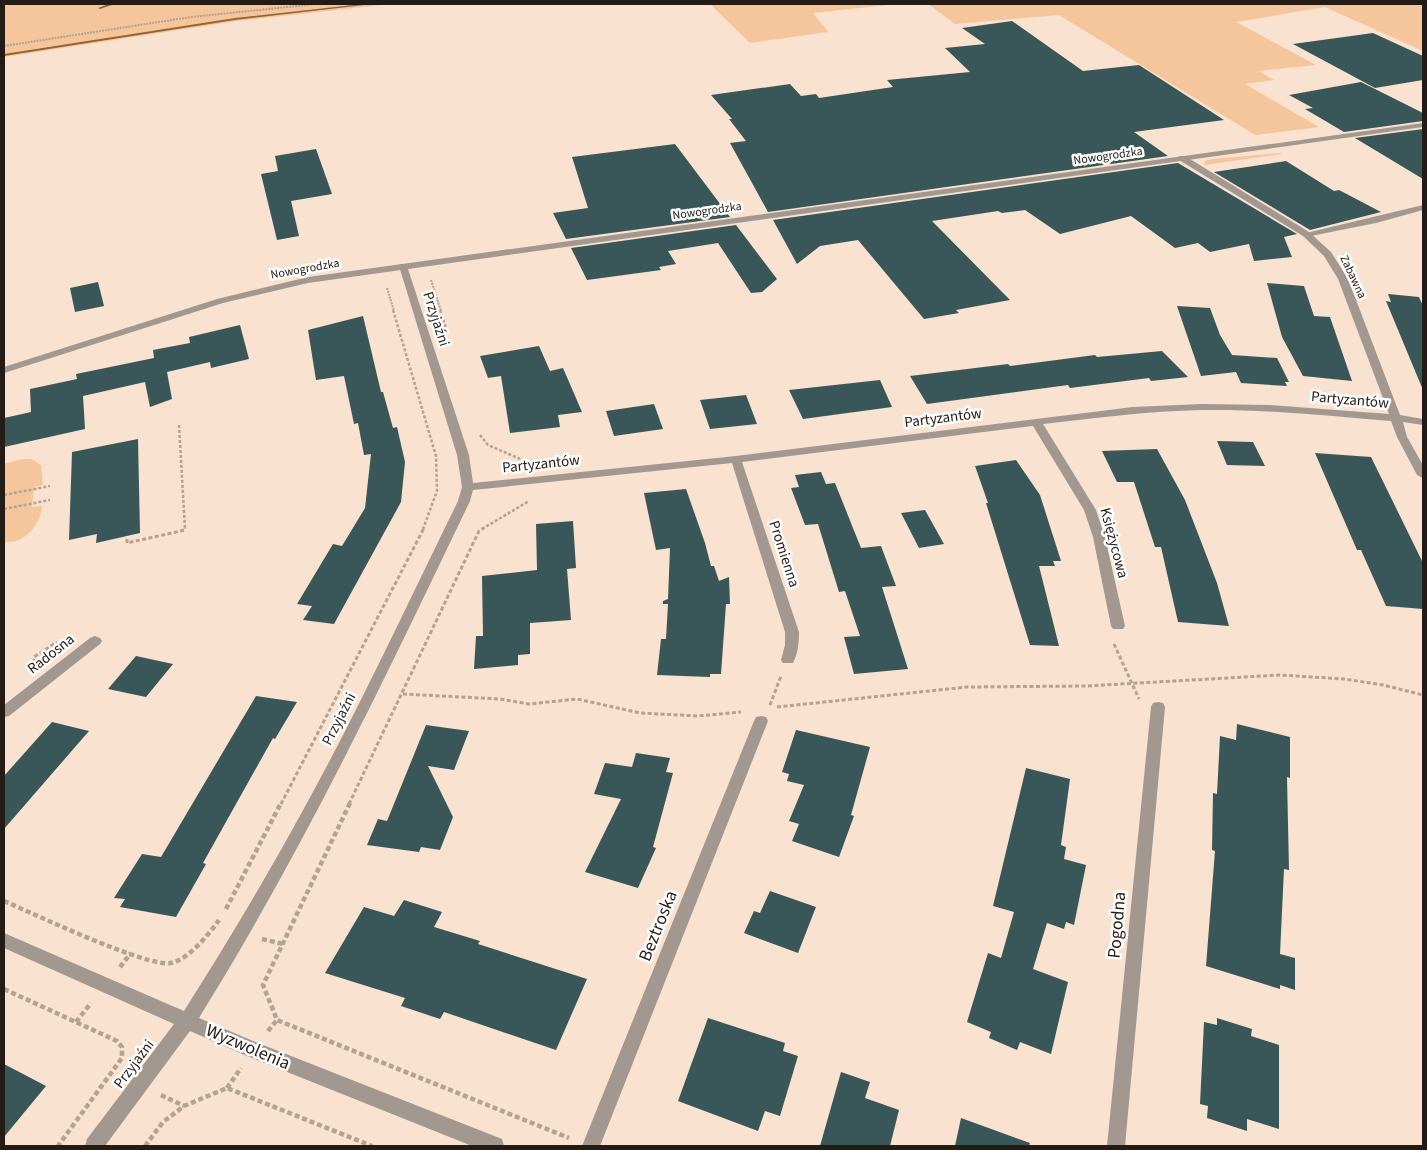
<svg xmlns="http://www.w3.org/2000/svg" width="1427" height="1150" viewBox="0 0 1427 1150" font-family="'Source Sans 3',sans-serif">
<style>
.green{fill:#f5c69b}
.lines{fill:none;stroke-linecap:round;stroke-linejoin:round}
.stream{fill:#966331;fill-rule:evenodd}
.building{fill:#395758}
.path-far3{stroke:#b4a292;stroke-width:2;stroke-dasharray:2 1;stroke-linecap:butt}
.path-far2{stroke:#b4a292;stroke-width:2.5;stroke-dasharray:3 2;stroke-linecap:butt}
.path-far1{stroke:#b4a292;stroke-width:3;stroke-dasharray:4 2.5;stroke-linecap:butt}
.path{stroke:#b4a292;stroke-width:4.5;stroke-dasharray:5 3;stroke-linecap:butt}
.service{fill:#a29890;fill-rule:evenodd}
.minor{fill:#a29890;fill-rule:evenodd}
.tertiary{fill:#a29890;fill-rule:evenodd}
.labels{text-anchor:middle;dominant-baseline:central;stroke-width:5;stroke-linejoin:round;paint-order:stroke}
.far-street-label{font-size:12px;fill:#231b14;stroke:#fff}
.street-label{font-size:15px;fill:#231b14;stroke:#fff}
.near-street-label{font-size:18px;fill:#231b14;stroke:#fff}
</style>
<rect width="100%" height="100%" fill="#f9e2cf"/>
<!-- green -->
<path class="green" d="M 4,4 L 391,4 L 237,21 L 4,57 Z
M 710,4 L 897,4 L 813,13 L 828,32 L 750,43 Z
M 928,4 L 1423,4 L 1423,51 L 1325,7 L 1236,22 L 1316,65 L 1259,71 L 1274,80 L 1245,84 L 1319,127 L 1255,135 L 1059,15 L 955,24 Z
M 1280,153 L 1282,154 L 1204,165 L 1205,161 L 1212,159 Z
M 23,459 L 32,459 L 41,465 L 43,485 L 34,487 L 32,507 L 42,506 C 41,524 24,545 4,542 L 4,464 Z"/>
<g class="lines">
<!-- stream -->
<path class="stream" d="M 109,4 L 115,4 L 100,9 L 98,8 Z
M 362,4 L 373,4 L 235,20 L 4,56 L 4,54 L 235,18 Z"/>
</g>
<!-- building -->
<path class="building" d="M 1012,21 L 1083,71 L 1139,65 L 1224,120 L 1134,132 L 1168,156 L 768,212 L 730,143 L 746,141 L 729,119 L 732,119 L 711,95 L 790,84 L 801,96 L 816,94 L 819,98 L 893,87 L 887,80 L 970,72 L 945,48 L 985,44 L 962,28 Z
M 1373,33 L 1423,56 L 1423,80 L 1375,88 L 1293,44 Z
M 1361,82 L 1423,113 L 1423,121 L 1344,132 L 1305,109 L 1313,108 L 1289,95 Z
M 1423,129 L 1423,179 L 1355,138 Z
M 675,144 L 730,217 L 566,239 L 553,213 L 588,208 L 572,157 Z
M 316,149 L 332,194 L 291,201 L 299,236 L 277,240 L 261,174 L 278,171 L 275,156 Z
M 1286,161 L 1334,191 L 1339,190 L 1381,212 L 1310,230 L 1214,172 Z
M 1178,163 L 1297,234 L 1284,237 L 1292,257 L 1254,261 L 1249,244 L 1210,252 L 1198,243 L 1175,248 L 1131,216 L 1060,234 L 1025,210 L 1002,213 L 998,211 L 932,221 L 1010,300 L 956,310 L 959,313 L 924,319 L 858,240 L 820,246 L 797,264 L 773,220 Z
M 736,225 L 777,279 L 762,292 L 751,293 L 718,243 L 668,251 L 676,264 L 659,267 L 661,270 L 587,280 L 571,248 Z
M 98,282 L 104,306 L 75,312 L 70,288 Z
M 1267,283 L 1304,286 L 1314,316 L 1330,317 L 1352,381 L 1303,376 L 1282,337 Z
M 1388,294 L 1419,297 L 1423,306 L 1423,390 L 1386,301 L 1391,302 Z
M 1177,306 L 1210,308 L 1220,335 L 1232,355 L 1277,358 L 1289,382 L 1285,382 L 1287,386 L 1241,383 L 1236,372 L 1201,376 Z
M 363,316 L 381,392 L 383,392 L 393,428 L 397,427 L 405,462 L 401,502 L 334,624 L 303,620 L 312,606 L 297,604 L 333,544 L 342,546 L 365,508 L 371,454 L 364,455 L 358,423 L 354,424 L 344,376 L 316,380 L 308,330 Z
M 240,325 L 249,359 L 211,368 L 210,362 L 167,372 L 172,399 L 150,407 L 145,382 L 83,396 L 85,429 L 4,447 L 4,418 L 31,412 L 30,389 L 77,379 L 76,374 L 154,358 L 153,350 L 190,343 L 189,337 Z
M 539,346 L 550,371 L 563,368 L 582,412 L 558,415 L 560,427 L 510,433 L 501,376 L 488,378 L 480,356 Z
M 1162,351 L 1188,377 L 1151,381 L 1149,378 L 1070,388 L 1068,385 L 927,404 L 910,376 L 1008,364 L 1010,366 L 1095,355 L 1097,357 Z
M 880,380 L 892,407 L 803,419 L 789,390 Z
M 746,395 L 757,424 L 710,429 L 700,400 Z
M 654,404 L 663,429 L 614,436 L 606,411 Z
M 138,439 L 140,533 L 96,543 L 97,534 L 69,540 L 72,452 Z
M 1217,441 L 1253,442 L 1265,466 L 1227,465 Z
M 1157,449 L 1185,500 L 1217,583 L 1229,626 L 1178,622 L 1161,547 L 1155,547 L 1134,482 L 1117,482 L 1102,451 Z
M 1315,453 L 1371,457 L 1423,563 L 1423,609 L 1386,606 L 1361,550 L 1357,550 Z
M 1016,460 L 1040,495 L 1061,561 L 1053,561 L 1055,566 L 1039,566 L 1059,646 L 1030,645 L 986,503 L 988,503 L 975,466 Z
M 821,472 L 826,484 L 835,483 L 861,548 L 881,546 L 896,586 L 882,587 L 908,669 L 854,674 L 844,637 L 860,636 L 845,591 L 839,592 L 818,524 L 805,525 L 791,488 L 799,487 L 795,475 Z
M 686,489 L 705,543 L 711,566 L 714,566 L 719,581 L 729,577 L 730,604 L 726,604 L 721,674 L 710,674 L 710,677 L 657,675 L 661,639 L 666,639 L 668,604 L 663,604 L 663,601 L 668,599 L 670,548 L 656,550 L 644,493 Z
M 925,510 L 944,544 L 919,548 L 901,513 Z
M 573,521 L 576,568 L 567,569 L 571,620 L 530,623 L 530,654 L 518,655 L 518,665 L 474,669 L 476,636 L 483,636 L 482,576 L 537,570 L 536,524 Z
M 136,656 L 173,664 L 146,697 L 108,689 Z
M 256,696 L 297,702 L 275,739 L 273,738 L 203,863 L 206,864 L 176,917 L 120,907 L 125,899 L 114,898 L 142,854 L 161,857 Z
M 52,722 L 89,731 L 4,829 L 4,776 Z
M 1237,724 L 1290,737 L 1290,778 L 1287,777 L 1289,870 L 1284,869 L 1280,954 L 1295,958 L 1295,990 L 1280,985 L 1280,989 L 1206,966 L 1215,851 L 1212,850 L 1213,793 L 1217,794 L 1220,736 L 1236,740 Z
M 426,725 L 469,731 L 454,770 L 428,766 L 453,817 L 440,850 L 421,847 L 419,852 L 367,845 L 378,819 L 387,821 Z
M 796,730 L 870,747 L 851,815 L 854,816 L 839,857 L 792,841 L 799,824 L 789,821 L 804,785 L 787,781 L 789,774 L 782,772 Z
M 636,753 L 670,758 L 666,772 L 673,773 L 653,847 L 656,848 L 638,888 L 585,872 L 621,799 L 594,794 L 605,763 L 632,767 Z
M 1026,768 L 1070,779 L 1061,845 L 1066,847 L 1064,859 L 1086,865 L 1074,925 L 1066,922 L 1064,929 L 1047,923 L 1033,969 L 1068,982 L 1051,1054 L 1020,1042 L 1017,1050 L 989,1038 L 991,1032 L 967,1022 L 988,953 L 1001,958 L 1014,912 L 993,906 Z
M 770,891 L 816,907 L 798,953 L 744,933 L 754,911 L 760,913 Z
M 404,900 L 442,912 L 434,927 L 480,941 L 478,944 L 587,979 L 556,1050 L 444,1012 L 440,1019 L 401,1006 L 405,998 L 325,973 L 364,907 L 394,916 Z
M 708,1018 L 785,1043 L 783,1051 L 798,1056 L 780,1116 L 765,1111 L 758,1131 L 678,1101 Z
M 1217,1018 L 1252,1029 L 1251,1036 L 1279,1045 L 1279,1129 L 1247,1119 L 1247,1131 L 1207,1118 L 1208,1106 L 1200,1104 L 1204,1022 L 1217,1025 Z
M 4,1064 L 46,1086 L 4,1137 Z
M 841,1072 L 870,1082 L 865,1098 L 899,1110 L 890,1146 L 820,1146 Z
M 961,1118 L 1030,1143 L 1029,1146 L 955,1146 Z"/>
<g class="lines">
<!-- path-far3 -->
<path class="path-far3" d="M 4,46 L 191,17 L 316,4
M 431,280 L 441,311
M 387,288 L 394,311"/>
<!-- path-far2 -->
<path class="path-far2" d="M 393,310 L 436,456 L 437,491 L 423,529
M 440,310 L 447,331
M 179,425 L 185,529
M 480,435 L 488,445 L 525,461
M 4,495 L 50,486
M 4,509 L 50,500
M 482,529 L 529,501"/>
<!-- path-far1 -->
<path class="path-far1" d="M 127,539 L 127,543 L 185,530 L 185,528
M 1114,644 L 1139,699
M 34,663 L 34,657 L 57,642
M 403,694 L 500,699 L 529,704 L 577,699 L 640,713 L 698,716 L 741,712
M 770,705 L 781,676
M 777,707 L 967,687 L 1086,686 L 1280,675 L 1344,679 L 1383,685 L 1423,695
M 281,804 L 424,528
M 349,804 L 479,531 L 484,528"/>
<!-- path -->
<path class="path" d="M 350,803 L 263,985 L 277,1020 L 569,1138
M 4,901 C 32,913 148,968 171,963 C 189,959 209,934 219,920
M 226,909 L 281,803
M 262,939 L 283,944
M 120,967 L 131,953
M 4,989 L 117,1041 L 122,1047 L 122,1058 L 58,1146
M 76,1022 L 91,1003
M 268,1031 L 277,1020
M 227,1088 L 241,1068
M 161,1095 L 184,1106
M 145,1146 L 163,1122 L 184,1106 L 227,1088 L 372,1146"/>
<!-- service -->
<path class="service" d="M 1423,205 L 1423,210 L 1376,223 L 1306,237 L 1302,234 Z"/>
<!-- minor -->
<path class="minor" d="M 1179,156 L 1185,156 L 1309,232 L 1331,252 L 1348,279 L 1400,415 L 1423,419 L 1423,425 L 1403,422 L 1407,437 L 1423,465 L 1423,478 L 1417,475 L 1397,437 L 1391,421 C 1328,416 1265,409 1202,410 C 1148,411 1096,418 1043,424 L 1096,510 L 1105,537 L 1125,626 L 1123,629 L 1113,629 L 1111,626 L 1093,537 L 1084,510 L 1033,426 L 742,462 L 799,632 C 799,643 798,653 793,663 L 783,663 L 781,660 L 785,645 L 785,632 L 732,463 L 473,490 L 470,501 C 386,677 302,852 199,1018 L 258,1043 L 502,1139 L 504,1146 L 472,1146 L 247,1056 L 190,1031 L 105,1146 L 85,1146 L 87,1139 L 174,1024 L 4,948 L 4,933 L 184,1011 C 225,946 265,880 302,812 C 358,711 407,605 458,501 L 462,487 L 457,455 L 399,266 L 400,264 L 406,264 L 407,266 L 469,455 L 473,483 L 736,456 L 1133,407 L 1202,404 L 1270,405 L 1389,414 L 1338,279 L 1324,256 L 1303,236 L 1179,160 Z
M 95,636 L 100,638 L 102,641 L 100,644 L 9,716 L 4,717 L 4,705 L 90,638 Z
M 1158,702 L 1163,703 L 1165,707 L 1125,1146 L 1107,1146 L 1151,707 L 1153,703 Z
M 761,716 L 766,717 L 768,721 L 600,1146 L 582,1146 L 754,721 L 756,717 Z"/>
<!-- tertiary -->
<path class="tertiary" d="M 1423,123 L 1423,127 L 308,283 L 223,303 L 4,373 L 4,367 L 217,299 L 308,277 Z"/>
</g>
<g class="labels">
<!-- far-street labels -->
<g class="far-street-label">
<text transform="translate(1108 156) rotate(-8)">Nowogrodzka</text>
<text transform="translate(707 211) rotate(-8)">Nowogrodzka</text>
<text transform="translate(305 269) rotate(-10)">Nowogrodzka</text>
<text transform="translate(1353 277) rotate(65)">Zabawna</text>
</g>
<!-- street labels -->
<g class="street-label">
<text transform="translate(436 319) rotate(72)">Przyjaźni</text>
<text transform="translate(1350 400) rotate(5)">Partyzantów</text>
<text transform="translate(943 418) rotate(-7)">Partyzantów</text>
<text transform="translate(541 464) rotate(-6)">Partyzantów</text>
<text transform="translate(1114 543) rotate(75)">Księżycowa</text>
<text transform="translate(784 554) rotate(72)">Promienna</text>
<text transform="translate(51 654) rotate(-38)">Radosna</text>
<text transform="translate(339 719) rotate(-63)">Przyjaźni</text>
<text transform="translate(134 1064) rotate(-53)">Przyjaźni</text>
</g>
<!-- near-street labels -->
<g class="near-street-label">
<text transform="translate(1117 925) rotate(-85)">Pogodna</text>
<text transform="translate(658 926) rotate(-68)">Beztroska</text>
<text transform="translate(248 1047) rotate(23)">Wyzwolenia</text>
</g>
</g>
<!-- border -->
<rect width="1427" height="1150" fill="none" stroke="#231b14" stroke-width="10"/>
</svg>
